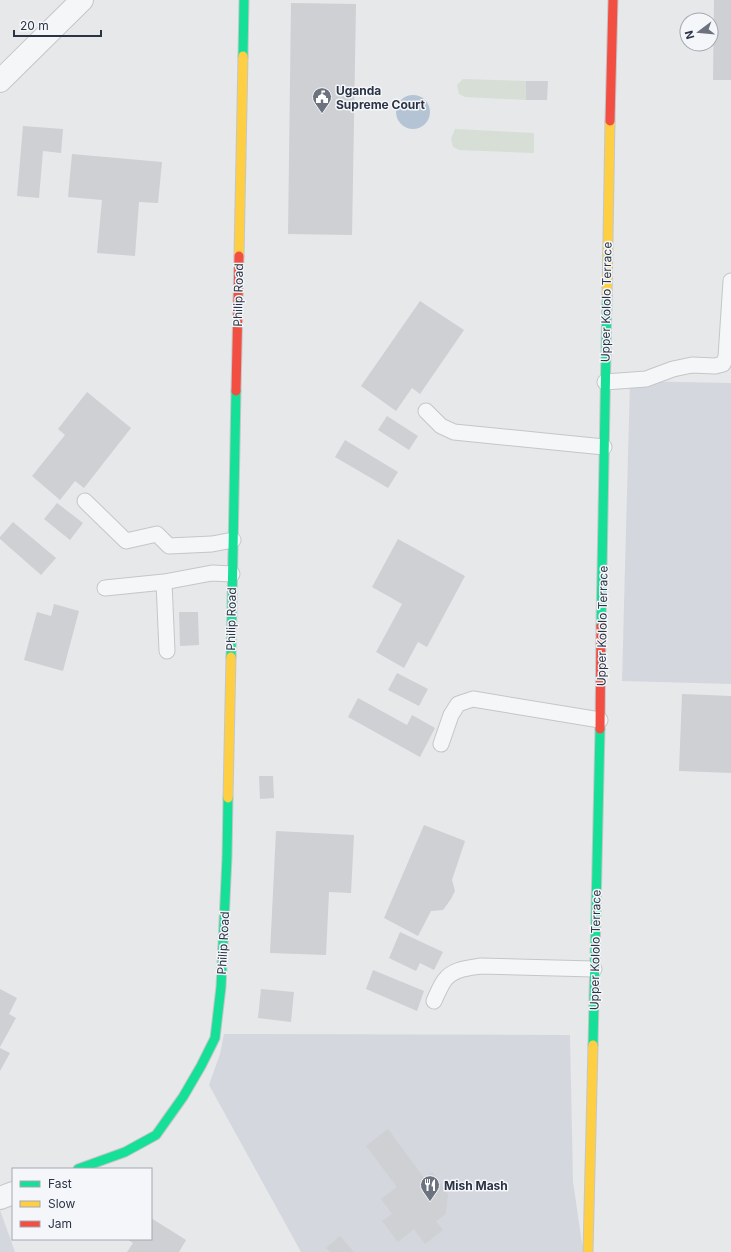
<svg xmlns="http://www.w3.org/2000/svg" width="731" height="1252" viewBox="0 0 731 1252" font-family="Inter,sans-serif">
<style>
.built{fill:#d4d7dd}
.green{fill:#d6ded6}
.water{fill:#b4c4d5}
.building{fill:#ced0d3}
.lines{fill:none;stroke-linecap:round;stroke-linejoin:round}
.lane-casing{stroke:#c4c6c8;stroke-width:17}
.street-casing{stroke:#c4c6c8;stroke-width:24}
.fast-casing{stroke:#c4c6c8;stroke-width:11}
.slow-casing{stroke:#c4c6c8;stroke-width:11}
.jam-casing{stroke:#c4c6c8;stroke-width:11}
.lane{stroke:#f5f6f7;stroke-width:15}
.street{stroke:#f5f6f7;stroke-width:22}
.fast{stroke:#16e098;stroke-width:9}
.slow{stroke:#ffcf43;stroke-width:9}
.jam{stroke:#f24e42;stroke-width:9}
.labels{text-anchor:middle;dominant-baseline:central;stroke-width:3;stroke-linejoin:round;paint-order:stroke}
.poi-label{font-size:12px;font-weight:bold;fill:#2b3445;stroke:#f4f6f9;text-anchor:start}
.street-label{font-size:12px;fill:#2b3445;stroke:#f4f6f9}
</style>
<rect width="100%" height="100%" fill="#e6e8ea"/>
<!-- built -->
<path class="built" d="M 630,381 L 731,383 L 731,684 L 622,681 Z
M 224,1034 L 570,1035 L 573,1182 L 582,1243 L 586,1252 L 301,1252 L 209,1085 L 220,1054 Z
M 0,1210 L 15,1252 L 0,1252 Z"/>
<!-- green -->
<path class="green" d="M 463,79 L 526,81 L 526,100 L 465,97 L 459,94 L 457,85 Z
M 455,129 L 534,133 L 534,153 L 459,150 L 453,147 L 451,139 Z"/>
<!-- water -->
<path class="water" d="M396 112a17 17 0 1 1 34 0a17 17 0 1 1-34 0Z"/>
<!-- building -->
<path class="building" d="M 714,0 L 731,0 L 731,80 L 713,80 Z
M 291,3 L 356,4 L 352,235 L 288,234 Z
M 526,81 L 548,81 L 547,100 L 526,100 Z
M 23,126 L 63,129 L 61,153 L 43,151 L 39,198 L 17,196 Z
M 72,154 L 162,162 L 158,203 L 139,202 L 135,256 L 97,253 L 102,200 L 68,197 Z
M 420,301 L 464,330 L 420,394 L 412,388 L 396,411 L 361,386 Z
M 87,392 L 131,428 L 84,488 L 75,481 L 60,500 L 32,476 L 65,435 L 58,429 Z
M 387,416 L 418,436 L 409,450 L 378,430 Z
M 345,440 L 398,472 L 388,488 L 335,457 Z
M 57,503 L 83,523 L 70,540 L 44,519 Z
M 13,522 L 56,558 L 41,575 L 0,539 L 0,537 Z
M 398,539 L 465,576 L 427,647 L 418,642 L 404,668 L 376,652 L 402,604 L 372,587 Z
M 54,604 L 79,611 L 63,671 L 24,660 L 37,612 L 51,616 Z
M 179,612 L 198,612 L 199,645 L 180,646 Z
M 397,673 L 428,689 L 419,706 L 388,690 Z
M 682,694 L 731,696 L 731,773 L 679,771 Z
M 358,698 L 407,725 L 412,715 L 435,728 L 420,757 L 348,717 Z
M 259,776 L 273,776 L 274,798 L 260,799 Z
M 424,825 L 465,841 L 452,880 L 455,891 L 451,899 L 443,910 L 431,911 L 418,936 L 384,918 Z
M 276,831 L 354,835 L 351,893 L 329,892 L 326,955 L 270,953 Z
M 400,932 L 443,952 L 434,970 L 420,963 L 416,971 L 389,958 Z
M 373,970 L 424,991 L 417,1011 L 366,989 Z
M 0,989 L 17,998 L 9,1014 L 16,1018 L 0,1047 Z
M 261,989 L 294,992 L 291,1022 L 258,1018 Z
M 0,1048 L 10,1053 L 0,1071 Z
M 388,1129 L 424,1178 L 432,1172 L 448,1194 L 446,1214 L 436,1221 L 443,1230 L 425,1244 L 414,1229 L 398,1242 L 382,1221 L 392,1214 L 381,1199 L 397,1187 L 366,1146 Z
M 151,1218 L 186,1240 L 179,1252 L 127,1252 L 133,1243 L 127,1239 L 151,1239 Z
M 340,1236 L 354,1252 L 330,1252 L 326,1248 Z"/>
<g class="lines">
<!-- lane casing -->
<g class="lane-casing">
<path id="lane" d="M 605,382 L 646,379 L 673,369 L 692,365 L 715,366 L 723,364 L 726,357 L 731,281
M 426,411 L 441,426 L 454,432 L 604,447
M 85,501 L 126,541 L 157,534 L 169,546 L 212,544 L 233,540
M 105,588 L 164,582
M 167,651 L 164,582 L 212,573 L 232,574
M 441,744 L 451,715 L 458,704 L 473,699 L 600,720
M 434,1001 C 437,994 440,987 444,981 C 452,969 468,968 481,966 L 594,969"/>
</g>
<!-- street casing -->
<g class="street-casing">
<path id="street" d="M 0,81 L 82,0
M 0,1198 L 13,1193"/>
</g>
<!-- fast casing -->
<g class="fast-casing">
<path id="fast" d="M 243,56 L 244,0
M 601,626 L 607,296
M 231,657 L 236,391
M 593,1045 L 600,729
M 78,1169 L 125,1152 L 156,1135 L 183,1097 L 201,1066 L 215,1038 L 221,987 L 227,857 L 228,798"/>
</g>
<!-- slow casing -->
<g class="slow-casing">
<path id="slow" d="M 239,256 L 243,56
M 607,296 L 610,121
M 228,798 L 231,657
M 588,1252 L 593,1045"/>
</g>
<!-- jam casing -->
<g class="jam-casing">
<path id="jam" d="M 610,121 L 613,0
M 236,391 L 239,256
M 600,729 L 601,626"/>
</g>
<!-- lane -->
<use href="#lane" class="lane"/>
<!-- street -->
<use href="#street" class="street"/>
<!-- fast -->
<use href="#fast" class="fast"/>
<!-- slow -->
<use href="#slow" class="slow"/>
<!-- jam -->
<use href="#jam" class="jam"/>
</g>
<!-- icons -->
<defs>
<g id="civic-pin" transform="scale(1)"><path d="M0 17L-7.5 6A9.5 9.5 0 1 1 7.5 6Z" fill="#6c737f" stroke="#f4f6f9"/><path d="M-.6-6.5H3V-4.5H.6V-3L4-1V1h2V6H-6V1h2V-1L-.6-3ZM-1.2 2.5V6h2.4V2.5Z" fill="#fff"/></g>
<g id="restaurant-pin" transform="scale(1)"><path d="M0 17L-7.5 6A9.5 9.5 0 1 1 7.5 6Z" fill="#6c737f" stroke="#f4f6f9"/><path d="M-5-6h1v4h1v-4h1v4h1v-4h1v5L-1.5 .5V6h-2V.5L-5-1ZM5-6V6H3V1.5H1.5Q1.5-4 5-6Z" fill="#fff"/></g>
</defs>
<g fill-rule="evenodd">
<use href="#civic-pin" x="322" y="97"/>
<use href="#restaurant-pin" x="430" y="1185"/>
</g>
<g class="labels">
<!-- poi labels -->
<g class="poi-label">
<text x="336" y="90">Uganda<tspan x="336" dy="14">Supreme Court</tspan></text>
<text x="444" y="1185">Mish Mash</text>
</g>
<!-- street labels -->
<g class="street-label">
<text transform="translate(238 295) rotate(-89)">Philip Road</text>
<text transform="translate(606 302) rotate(-89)">Upper Kololo Terrace</text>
<text transform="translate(231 619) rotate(-89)">Philip Road</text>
<text transform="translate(602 626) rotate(-89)">Upper Kololo Terrace</text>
<text transform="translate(223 943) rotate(-87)">Philip Road</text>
<text transform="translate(595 950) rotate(-89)">Upper Kololo Terrace</text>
</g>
</g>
<!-- legend -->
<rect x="12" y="1168" width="140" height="72" fill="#f4f6f9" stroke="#a4a8b1"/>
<rect x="20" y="1181" width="20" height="6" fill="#16e098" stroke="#a4a8b1"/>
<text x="48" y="1188" font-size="12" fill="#2b3445">Fast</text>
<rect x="20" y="1201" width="20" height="6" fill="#ffcf43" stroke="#a4a8b1"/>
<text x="48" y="1208" font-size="12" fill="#2b3445">Slow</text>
<rect x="20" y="1221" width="20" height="6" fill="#f24e42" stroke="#a4a8b1"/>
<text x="48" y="1228" font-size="12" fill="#2b3445">Jam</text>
<!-- north arrow -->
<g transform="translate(699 32) rotate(254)"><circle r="19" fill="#f4f6f9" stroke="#a4a8b1"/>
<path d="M0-3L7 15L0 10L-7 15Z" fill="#6c737f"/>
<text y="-6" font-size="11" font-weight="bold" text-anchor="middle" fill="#2b3445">N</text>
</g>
<!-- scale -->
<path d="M14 30v6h87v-6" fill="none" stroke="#2b3445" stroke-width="2"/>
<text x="20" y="30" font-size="12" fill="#2b3445" stroke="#f4f6f9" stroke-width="3" paint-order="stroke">20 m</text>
</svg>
